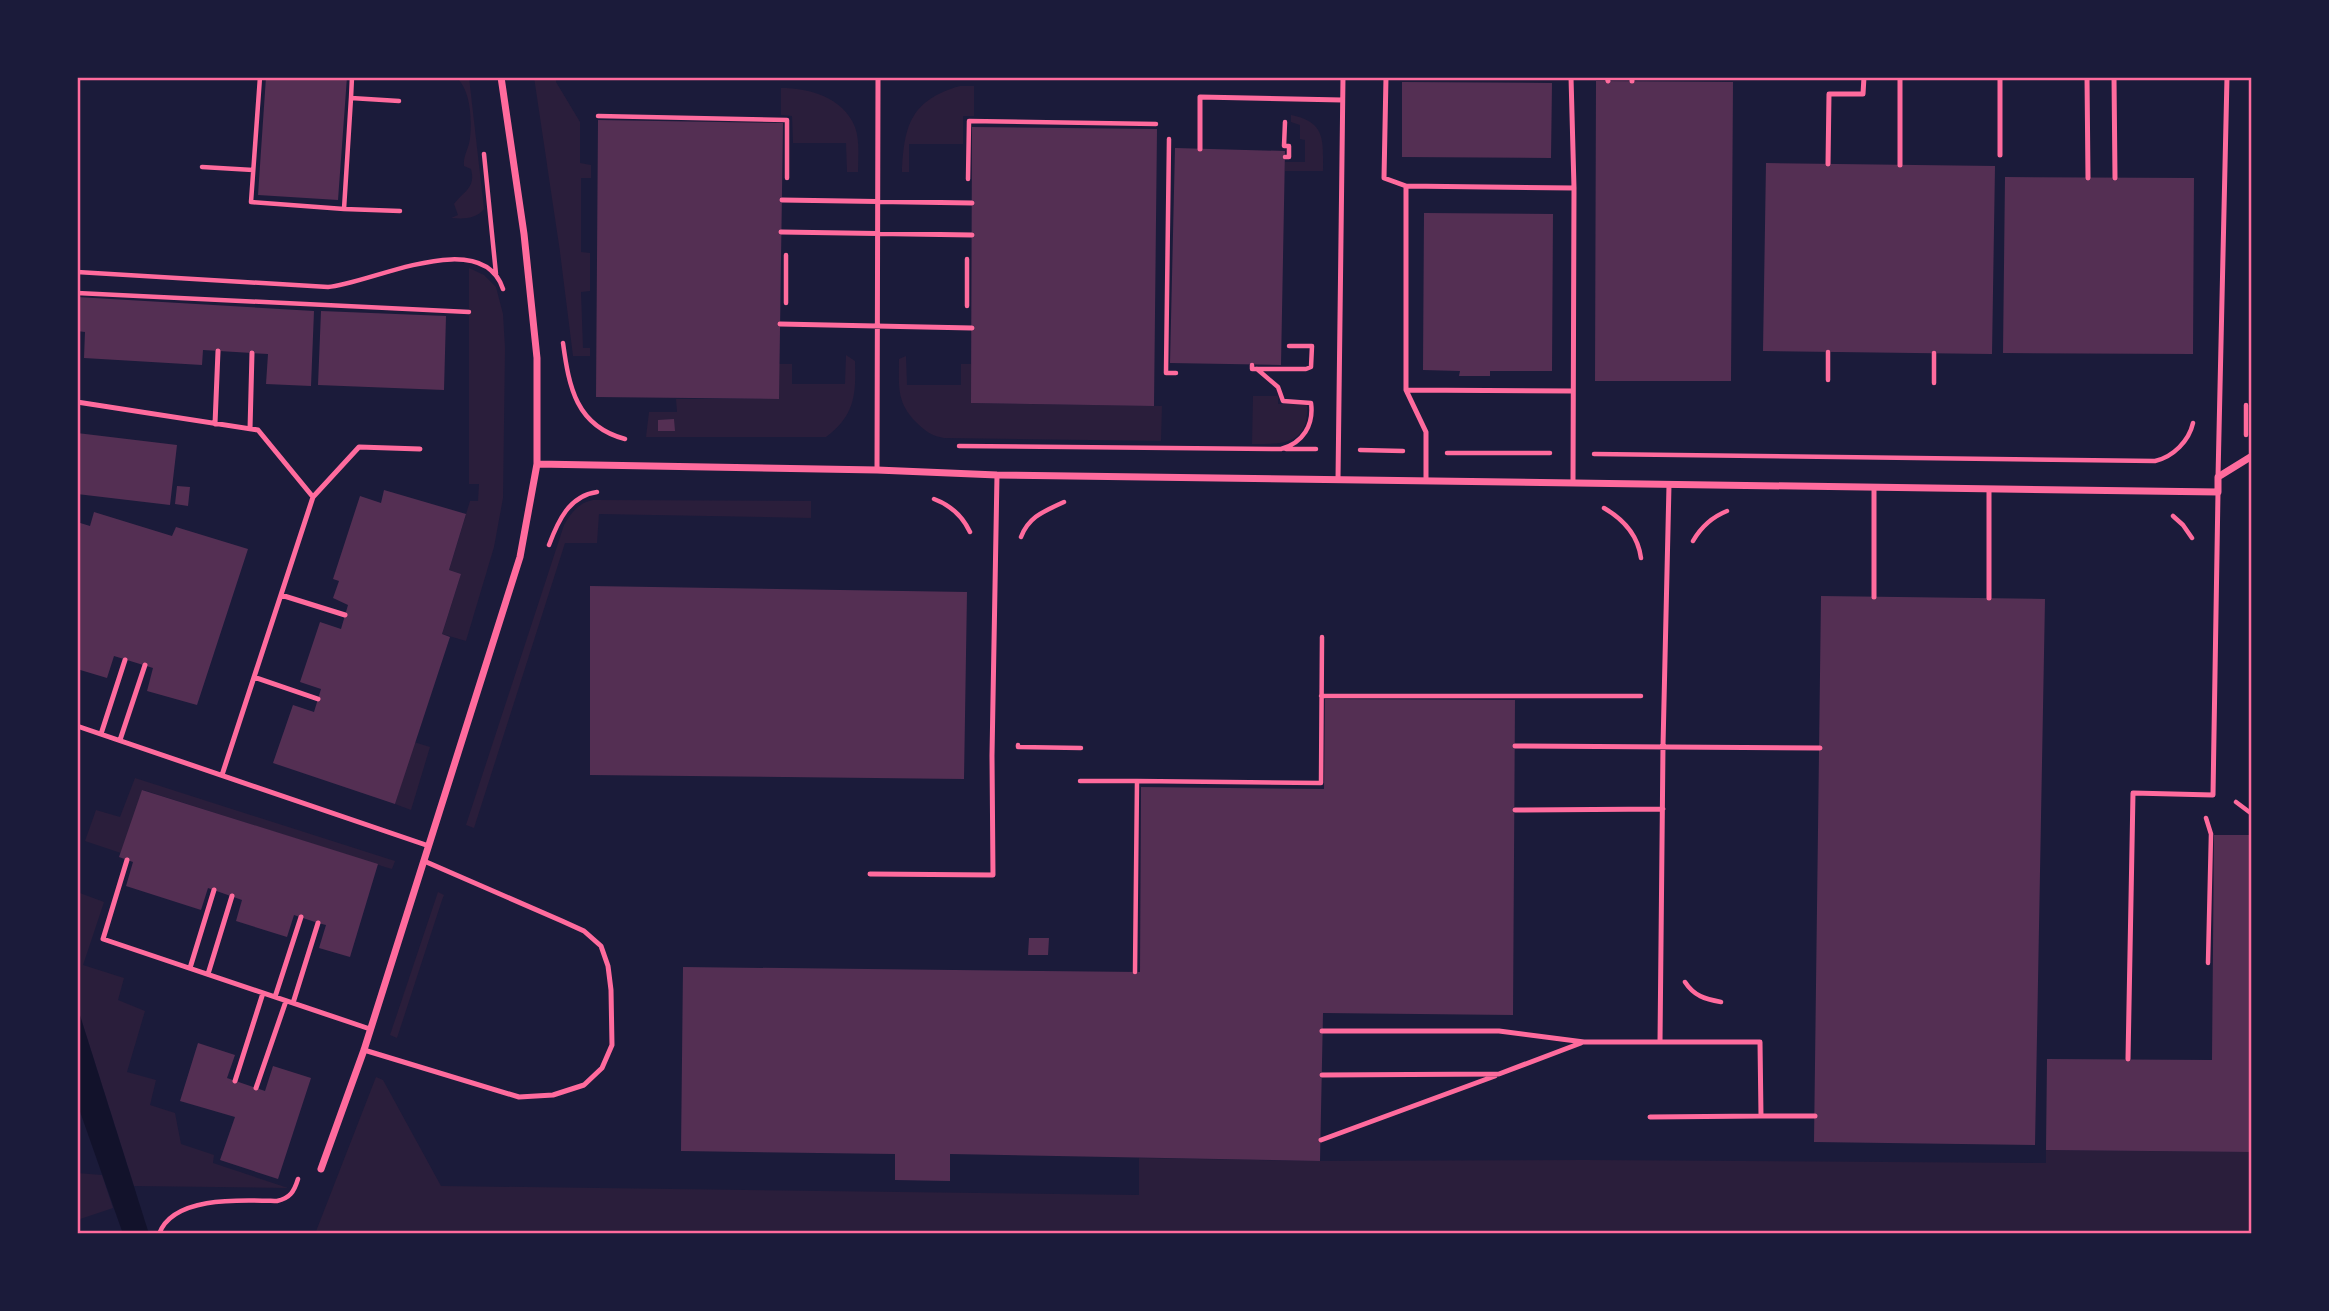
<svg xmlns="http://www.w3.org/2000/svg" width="2329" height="1311" viewBox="0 0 2329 1311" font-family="Karla,sans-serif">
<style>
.green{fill:#2a1e3b}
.water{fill:#12122b}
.building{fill:#542f53}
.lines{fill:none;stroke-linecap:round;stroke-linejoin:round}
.path{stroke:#ff6b9d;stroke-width:4.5}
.service{stroke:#ff6b9d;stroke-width:5}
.minor{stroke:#ff6b9d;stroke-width:7}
.neatline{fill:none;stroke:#ff6b9d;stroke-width:2.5}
</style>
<rect width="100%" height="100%" fill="#1b1b3a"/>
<!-- green -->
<path class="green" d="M 456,77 L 469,77 L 484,209 C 476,219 464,219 451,218 L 458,215 L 454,204 C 464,191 476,188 471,169 L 464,166 C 463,155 469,149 470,138 C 472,120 471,90 456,77 Z
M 534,77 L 556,77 L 556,82 L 580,122 L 580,163 L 591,165 L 591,178 L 581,178 L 581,252 L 590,253 L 590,291 L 581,292 L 583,348 L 590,348 L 590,356 L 573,356 L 560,252 Z
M 960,86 L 974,86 L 974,116 L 963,116 L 963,144 L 909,144 L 909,172 L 902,172 C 904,125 911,100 960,86 Z
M 781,88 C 809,88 843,97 855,127 C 860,141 858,157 858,172 L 847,172 L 846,143 L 793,143 L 792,116 L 781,115 Z
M 1291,115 C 1326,122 1323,140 1323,171 L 1285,171 L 1285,162 L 1305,162 L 1305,140 L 1300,139 L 1300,125 L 1291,122 Z
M 469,268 L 484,275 L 496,287 L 503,314 L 505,348 L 503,498 L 494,547 L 466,641 L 442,634 L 461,574 L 449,570 L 470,501 L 478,501 L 479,484 L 469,484 Z
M 846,355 L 855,361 C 856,395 855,415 826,437 L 646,437 L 649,412 L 677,412 L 676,399 L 778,399 L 779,364 L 792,364 L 792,384 L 845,384 Z
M 906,356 L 907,385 L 961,385 L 961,364 L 971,364 L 971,403 L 1162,406 L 1161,441 L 944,438 C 932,436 925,431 916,422 C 896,402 899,385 899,359 Z
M 1253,396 L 1278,396 L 1278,404 L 1307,404 C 1309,445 1284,444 1252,444 Z
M 593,500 L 811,501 L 811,518 L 599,514 L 597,543 L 565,543 L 474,828 L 466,825 L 564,525 C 571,513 578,503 593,500 Z
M 414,742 L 430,747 L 411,810 L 395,804 Z
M 135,778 L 395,861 L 392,869 L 385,867 L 143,790 L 121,853 L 85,841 L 96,810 L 120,817 Z
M 77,892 L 104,902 L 83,965 L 124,978 L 118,1000 L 145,1011 L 127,1072 L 156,1080 L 150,1105 L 175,1113 L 181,1144 L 214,1155 L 213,1163 L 288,1188 L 134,1186 L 77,1006 Z
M 438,892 L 444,895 L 442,900 L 397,1038 L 390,1035 Z
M 376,1077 L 383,1080 L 441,1186 L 1139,1195 L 1139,1158 L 1320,1161 L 1584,1160 L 2046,1163 L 2046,1150 L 2252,1152 L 2252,1234 L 315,1234 Z
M 77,1173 L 102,1175 L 113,1208 L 77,1220 Z"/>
<!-- water -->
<path class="water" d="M 77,1006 L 149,1234 L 123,1234 L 77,1103 Z"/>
<!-- building -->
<path class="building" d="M 266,77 L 347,77 L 338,200 L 258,195 Z
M 1596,81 L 1733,82 L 1731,381 L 1595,381 Z
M 1402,82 L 1552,83 L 1551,158 L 1402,157 Z
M 598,120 L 783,123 L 779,399 L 596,397 Z
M 972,127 L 1157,129 L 1154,406 L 971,403 Z
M 1175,148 L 1285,151 L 1281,365 L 1170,363 Z
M 1766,163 L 1995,166 L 1992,354 L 1763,351 Z
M 2005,177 L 2194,178 L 2193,354 L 2003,353 Z
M 1424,213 L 1553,214 L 1552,371 L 1490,371 L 1490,376 L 1459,376 L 1460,371 L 1423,370 Z
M 77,297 L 314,311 L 311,386 L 266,384 L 268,354 L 203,350 L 202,365 L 84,358 L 85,332 L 77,331 Z
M 321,311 L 446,316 L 444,390 L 318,385 Z
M 674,419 L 675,431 L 658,431 L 658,420 Z
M 77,433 L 177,445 L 170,505 L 77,494 Z
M 177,486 L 190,487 L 188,506 L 175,504 Z
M 384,490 L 466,514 L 449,570 L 461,574 L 442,634 L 450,637 L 395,804 L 273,763 L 293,705 L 314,712 L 321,689 L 300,682 L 320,622 L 341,629 L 348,605 L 333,598 L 339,581 L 333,579 L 360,496 L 381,503 Z
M 94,512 L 172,536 L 176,527 L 248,549 L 197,705 L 147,691 L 153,668 L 114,656 L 107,678 L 77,669 L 77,522 L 90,526 Z
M 590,586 L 967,592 L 964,779 L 590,775 Z
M 1821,596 L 2045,599 L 2035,1145 L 1814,1142 Z
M 1325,699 L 1515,700 L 1513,1015 L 1323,1013 L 1320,1161 L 950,1154 L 950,1181 L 895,1180 L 895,1154 L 681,1151 L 683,967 L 1140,972 L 1141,787 L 1324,789 Z
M 142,790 L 378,864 L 350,957 L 319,948 L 326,925 L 318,923 L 294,915 L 287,937 L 236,921 L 242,900 L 208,888 L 201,910 L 126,886 L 133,862 L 119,857 Z
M 2214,835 L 2252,835 L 2252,1152 L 2046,1150 L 2047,1059 L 2212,1060 Z
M 1029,938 L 1049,938 L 1048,955 L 1028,955 Z
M 198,1043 L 235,1055 L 227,1078 L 265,1091 L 273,1066 L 311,1078 L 278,1179 L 220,1160 L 235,1117 L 180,1101 Z"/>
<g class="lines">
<!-- path -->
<path class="path" d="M 260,77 L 251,202 L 344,209
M 1450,77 L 1547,77
M 351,98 L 352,77
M 399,101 L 351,98 L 344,209 L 400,211
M 598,116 L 787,120 L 787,178
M 1285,122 L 1284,146 L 1289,146 L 1289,157 L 1285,157
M 1169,139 L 1166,373 L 1176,373
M 484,154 L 496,274
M 202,167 L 253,170
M 968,179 L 969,121 L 1156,124
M 77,272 L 328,287 C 370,284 482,225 503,289
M 77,293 L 469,312
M 786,303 L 786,255
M 967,306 L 967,259
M 563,343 C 569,387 576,426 625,439
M 1934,353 L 1934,383
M 1252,365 L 1252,369 L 1306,369 L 1311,367 L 1312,346 L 1289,346
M 1828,380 L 1828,352
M 2246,435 L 2246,405
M 959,446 L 1281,449 C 1303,443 1314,425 1311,403 L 1283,401 L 1278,387 L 1257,369
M 1286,449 L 1316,449
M 1360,450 L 1403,451
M 1447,453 L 1550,453
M 1594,454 L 2155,461 C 2173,457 2189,441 2193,423
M 934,499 C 950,505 963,517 970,532
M 1604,508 C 1623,519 1638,535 1641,558
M 2173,516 L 2183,525 L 2192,538
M 1021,537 C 1029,516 1045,511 1064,502
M 1693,541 C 1701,527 1712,517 1727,511
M 549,545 C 558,521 569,496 597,492
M 1321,696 L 1641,696
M 1018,745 L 1018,747 L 1081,748
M 1080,781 L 1137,781
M 2236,802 L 2252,814
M 2206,818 L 2211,834 L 2208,963
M 1135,972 L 1137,781 L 1321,783 L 1322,637
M 1685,982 C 1694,996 1705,999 1721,1002
M 159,1234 C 173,1195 244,1200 277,1201 C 290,1198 294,1192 298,1179"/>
<!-- service -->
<path class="service" d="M 1386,77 L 1384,178 L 1406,186 L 1406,390 L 1426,432 L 1426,481
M 1571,77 L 1574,188 L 1573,483
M 1607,77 L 1608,81
M 1632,77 L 1632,81
M 1900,77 L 1900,165
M 2087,77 L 2088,178
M 2114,77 L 2115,178
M 1200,149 L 1200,97 L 1342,100
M 2000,155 L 2000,77
M 1828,164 L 1829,94 L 1863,94 L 1864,77
M 1406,186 L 1574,188
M 782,200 L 972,203
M 781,232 L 972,235
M 780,324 L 972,328
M 1406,390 L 1573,391
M 77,402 L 258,430 L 313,497
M 215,424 L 218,351
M 250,429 L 252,353
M 877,470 L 878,77
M 2218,477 L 2227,77
M 1338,479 L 1343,77
M 1874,487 L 1874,597
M 1989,489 L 1989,598
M 281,595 L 345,615
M 254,677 L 318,699
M 77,726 L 429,846
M 101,734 L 125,660
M 120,740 L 145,665
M 1515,746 L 1820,748
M 222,775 L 313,497 L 359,447 L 420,449
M 1515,810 L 1663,809
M 127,860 L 103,939 L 370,1029
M 870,874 L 993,875 L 992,756 L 997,475
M 190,968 L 214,890
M 208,974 L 232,896
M 275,997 L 301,917
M 293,1003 L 318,923
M 1322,1031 L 1499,1031 L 1584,1042 L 1760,1042 L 1761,1116 L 1815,1116
M 1660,1042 L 1663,746 L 1669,485
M 364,1050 L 519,1097 L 553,1095 L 584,1085 L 602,1068 L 612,1045 L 611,990 L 608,966 L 601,946 L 584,931 L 562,921 L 424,861
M 2128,1059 L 2133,793 L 2213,795 L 2218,492
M 1322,1075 L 1499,1074 L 1581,1043
M 235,1081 L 263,993
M 256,1088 L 286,1001
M 1650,1117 L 1761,1116
M 1321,1140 L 1495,1076"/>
<!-- minor -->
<path class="minor" d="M 537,464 L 877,470 L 997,475 L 2218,492 L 2218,477 L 2252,456
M 321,1169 L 364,1050 L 520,557 L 537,464 L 537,358 L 524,234 L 501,77"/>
</g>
<!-- border -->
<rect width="2329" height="1311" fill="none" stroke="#1b1b3a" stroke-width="158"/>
<rect x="79" y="79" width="2171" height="1153" class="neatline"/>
</svg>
